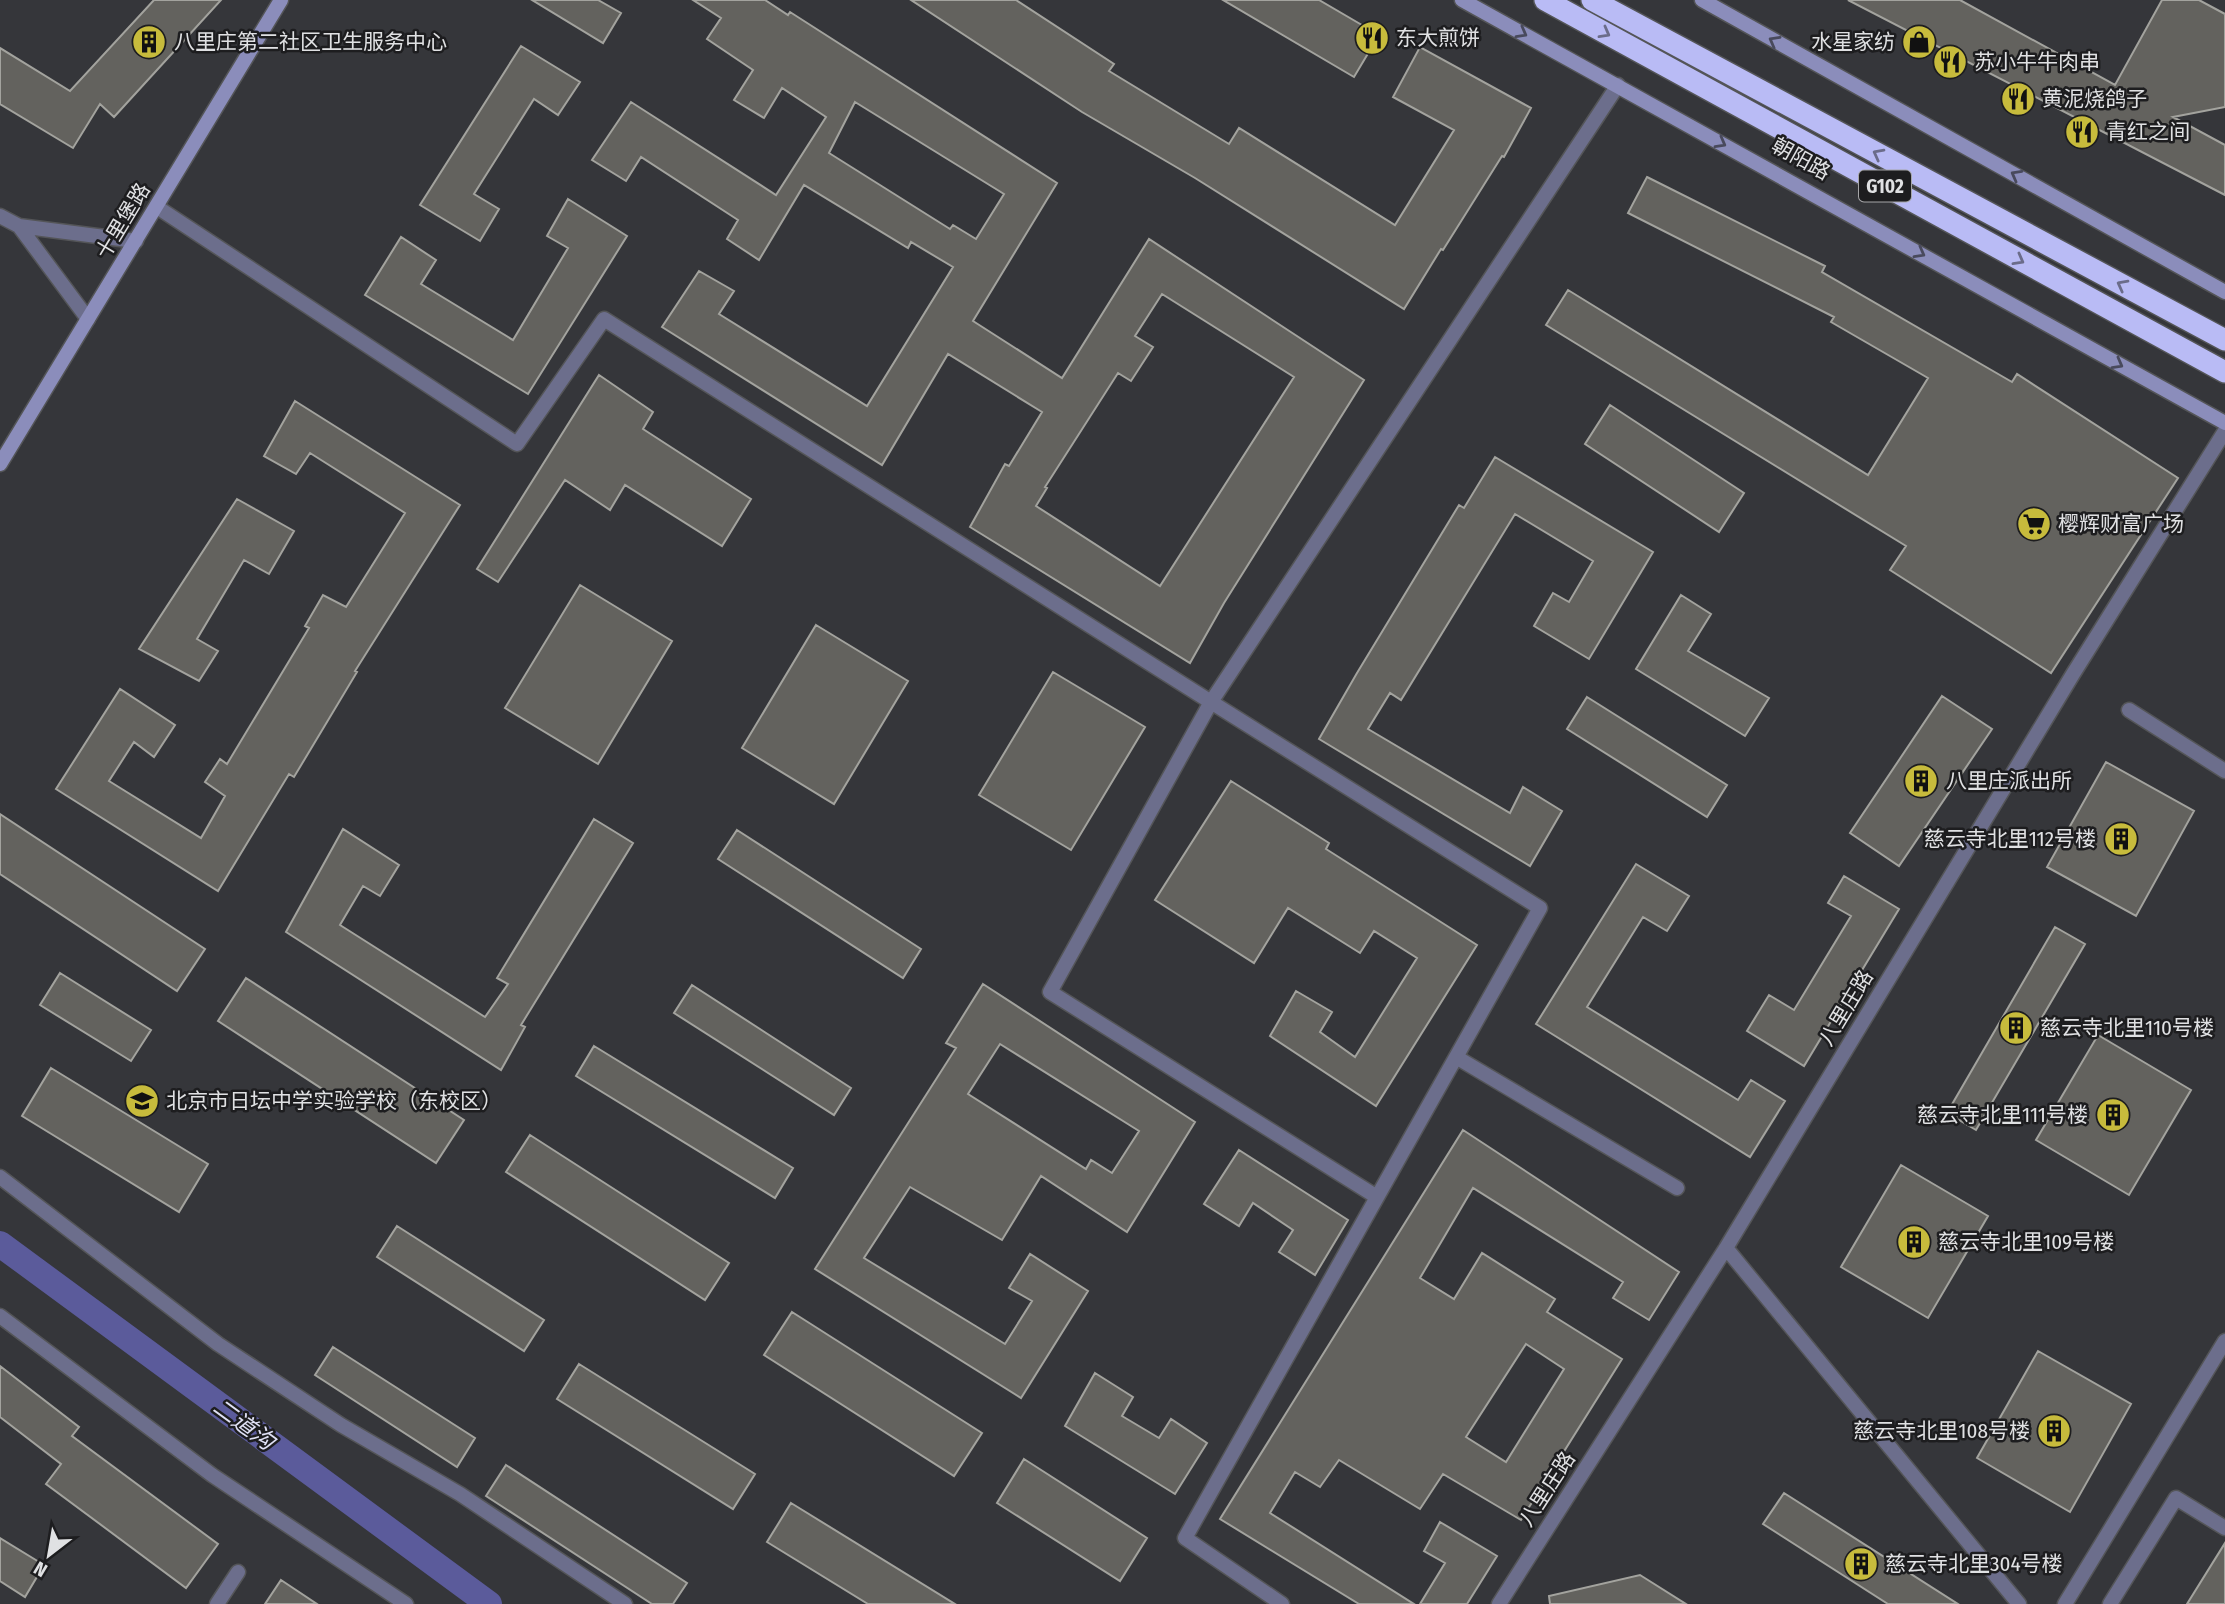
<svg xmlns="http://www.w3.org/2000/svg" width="2225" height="1604" viewBox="0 0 2225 1604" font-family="'Fira Sans Condensed','Noto Sans SC',sans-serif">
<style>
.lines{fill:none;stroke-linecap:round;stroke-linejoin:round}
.canal{stroke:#5b5b9b;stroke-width:26}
.building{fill:#63625e;stroke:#a3a39e;stroke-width:2;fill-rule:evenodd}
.street-casing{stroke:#545558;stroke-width:17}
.secondary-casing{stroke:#545558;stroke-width:17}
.highway-casing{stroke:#545558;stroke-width:24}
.street{stroke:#6c6e8c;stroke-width:14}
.secondary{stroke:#8b8dbb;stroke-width:14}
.highway{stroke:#b9bbf5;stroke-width:21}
.oneway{stroke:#494a5d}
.oneway2{stroke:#6b6c8a}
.labels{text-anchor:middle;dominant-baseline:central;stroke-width:5;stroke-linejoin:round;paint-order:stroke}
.shield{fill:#1d1d1f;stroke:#a6a6a8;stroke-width:2}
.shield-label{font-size:19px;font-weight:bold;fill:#e0e1e3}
.poi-label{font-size:21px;fill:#e0e1e3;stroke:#1d1d1f;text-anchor:start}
.street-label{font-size:21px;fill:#e0e1e3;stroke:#1d1d1f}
.water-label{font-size:23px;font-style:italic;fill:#e0e1f5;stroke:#1d1d1f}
</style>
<rect width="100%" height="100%" fill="#35363a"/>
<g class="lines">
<!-- canal -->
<path class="canal" d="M 0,1244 L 489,1604"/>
</g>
<!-- building -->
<path class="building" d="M 154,0 L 221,0 L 114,117 L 100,104 L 73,148 L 0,104 L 0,48 L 70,91 Z
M 532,0 L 598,0 L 621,13 L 603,43 Z
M 693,0 L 765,0 L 788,15 L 790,12 L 1057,183 L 973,321 L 1062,378 L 1149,239 L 1364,380 L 1224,603 L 1190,663 L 970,527 L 1005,464 L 1009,466 L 1042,412 L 948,354 L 882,465 L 662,327 L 699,271 L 734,291 L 719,314 L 867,406 L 953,267 L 911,242 L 908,248 L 804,185 L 759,260 L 727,239 L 738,220 L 641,157 L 626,181 L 592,160 L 631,102 L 776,195 L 826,117 L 782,88 L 764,118 L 734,100 L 753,70 L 707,39 L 721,18 ZM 855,102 L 1004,194 L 976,239 L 953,225 L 950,229 L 829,153 ZM 1162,294 L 1294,377 L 1160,586 L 1036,506 L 1047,488 L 1045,487 L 1118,373 L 1131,381 L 1153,347 L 1135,336 Z
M 911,0 L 1016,0 L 1114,64 L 1109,71 L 1229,144 L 1239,128 L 1395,225 L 1454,130 L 1393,97 L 1420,47 L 1531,108 L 1504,157 L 1502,156 L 1443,250 L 1441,249 L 1404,309 L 1195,178 L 1082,112 Z
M 1223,0 L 1319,0 L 1379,35 L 1354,77 Z
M 1848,0 L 1960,0 L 2115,85 L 2162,0 L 2199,0 L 2225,14 L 2225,107 L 2173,117 L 2225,145 L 2225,195 Z
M 521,46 L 580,82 L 558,115 L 534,99 L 474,194 L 499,209 L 480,241 L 420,205 Z
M 1647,177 L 1825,266 L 1822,272 L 2012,382 L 2017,374 L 2178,478 L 2051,673 L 1890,570 L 1906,546 L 1546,325 L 1568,290 L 1868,475 L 1928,378 L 1831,322 L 1834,317 L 1628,213 Z
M 568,199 L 627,236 L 528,394 L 365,295 L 401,237 L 436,260 L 421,284 L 513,340 L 568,248 L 547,236 Z
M 599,375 L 653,412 L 643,429 L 751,499 L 722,546 L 625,485 L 610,510 L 565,480 L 498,582 L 477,569 Z
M 295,401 L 460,505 L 355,671 L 357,672 L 294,777 L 289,774 L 218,891 L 56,789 L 120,689 L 175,725 L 154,757 L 134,742 L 109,781 L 201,838 L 225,796 L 205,782 L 220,759 L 227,764 L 309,628 L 305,626 L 323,595 L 346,607 L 405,513 L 310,453 L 296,474 L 264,456 Z
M 1610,405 L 1744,493 L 1719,532 L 1585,444 Z
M 1495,457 L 1653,552 L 1589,659 L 1534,626 L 1553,593 L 1569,602 L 1593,561 L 1515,514 L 1401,700 L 1390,693 L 1368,729 L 1510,813 L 1523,787 L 1562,811 L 1530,866 L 1319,739 L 1357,673 L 1459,505 L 1464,508 Z
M 237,499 L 294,531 L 269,574 L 244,560 L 197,639 L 218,651 L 199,681 L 139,649 Z
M 580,585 L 672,641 L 598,764 L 505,708 Z
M 1681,595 L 1711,614 L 1688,651 L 1769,698 L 1745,736 L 1636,669 Z
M 816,625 L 908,681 L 834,804 L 742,748 Z
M 1053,672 L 1145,727 L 1071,850 L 979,795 Z
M 1942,696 L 1992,729 L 1899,866 L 1850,833 Z
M 1587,697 L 1727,785 L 1707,817 L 1567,729 Z
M 2106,762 L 2194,811 L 2136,916 L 2047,867 Z
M 1231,781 L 1329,843 L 1326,849 L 1477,945 L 1376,1106 L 1270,1036 L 1296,991 L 1332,1012 L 1320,1032 L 1355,1057 L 1417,958 L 1374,931 L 1360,953 L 1288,908 L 1254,963 L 1155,900 Z
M 0,814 L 205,949 L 177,991 L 0,874 Z
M 594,819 L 633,843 L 521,1025 L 525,1027 L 501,1070 L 286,932 L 343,829 L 399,865 L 380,896 L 363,886 L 340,925 L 485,1017 L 508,984 L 497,978 Z
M 737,830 L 921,949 L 903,978 L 718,859 Z
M 1636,864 L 1689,896 L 1667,931 L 1643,917 L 1587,1007 L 1738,1100 L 1751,1080 L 1785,1101 L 1750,1157 L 1536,1024 Z
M 1844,876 L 1899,909 L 1804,1066 L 1747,1031 L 1769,995 L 1794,1010 L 1851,916 L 1828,903 Z
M 2055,927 L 2085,944 L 1976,1130 L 1947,1113 Z
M 60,973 L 151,1030 L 131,1061 L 40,1005 Z
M 246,978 L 464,1120 L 436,1163 L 218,1021 Z
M 983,984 L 1195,1122 L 1127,1232 L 1041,1176 L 1002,1240 L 910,1187 L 864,1258 L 1005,1344 L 1032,1301 L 1009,1288 L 1030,1254 L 1088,1291 L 1021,1398 L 815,1269 L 956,1048 L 946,1043 ZM 1000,1044 L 1139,1131 L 1112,1173 L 1091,1160 L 1086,1169 L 968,1094 Z
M 692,985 L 851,1088 L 834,1115 L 674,1013 Z
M 2098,1035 L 2191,1090 L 2129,1195 L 2036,1140 Z
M 594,1046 L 793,1168 L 775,1198 L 576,1076 Z
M 51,1068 L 208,1164 L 179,1212 L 22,1116 Z
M 1463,1130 L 1679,1272 L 1649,1320 L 1613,1298 L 1623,1282 L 1473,1188 L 1420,1278 L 1454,1299 L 1482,1253 L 1555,1299 L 1547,1312 L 1622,1359 L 1521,1520 L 1443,1474 L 1420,1509 L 1339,1460 L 1320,1487 L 1295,1472 L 1270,1513 L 1414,1604 L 1359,1604 L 1220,1519 ZM 1526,1344 L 1564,1369 L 1506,1462 L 1466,1437 Z
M 530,1135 L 729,1263 L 705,1300 L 506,1172 Z
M 1239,1150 L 1348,1220 L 1315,1275 L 1279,1252 L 1293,1230 L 1253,1203 L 1239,1226 L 1204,1204 Z
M 1901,1165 L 1988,1216 L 1928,1318 L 1841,1267 Z
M 397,1226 L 544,1320 L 524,1351 L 377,1257 Z
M 792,1312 L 982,1433 L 954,1476 L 764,1355 Z
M 333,1347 L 475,1438 L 457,1467 L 315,1375 Z
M 2038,1351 L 2131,1404 L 2070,1512 L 1977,1458 Z
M 579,1364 L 755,1474 L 733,1509 L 557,1399 Z
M 0,1366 L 79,1427 L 72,1436 L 218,1544 L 186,1588 L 46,1484 L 61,1464 L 0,1417 Z
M 1095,1373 L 1133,1397 L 1122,1416 L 1159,1438 L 1171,1419 L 1207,1443 L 1175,1494 L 1065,1426 Z
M 1024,1459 L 1147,1538 L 1120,1581 L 997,1503 Z
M 506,1465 L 687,1583 L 673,1604 L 652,1604 L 486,1496 Z
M 1784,1493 L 1958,1604 L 1888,1604 L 1763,1524 Z
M 791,1503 L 955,1604 L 868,1604 L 767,1542 Z
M 1440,1522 L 1497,1556 L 1467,1604 L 1420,1604 L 1445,1563 L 1424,1551 Z
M 0,1538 L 44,1565 L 25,1597 L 0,1581 Z
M 2225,1543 L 2225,1604 L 2187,1604 Z
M 1640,1575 L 1686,1604 L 1550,1604 L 1549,1596 Z
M 281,1580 L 317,1604 L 265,1604 Z"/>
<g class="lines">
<!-- street casing -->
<g class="street-casing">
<path id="street" d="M 157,207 L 517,444 L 604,319 L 1211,702 L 1618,85
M 0,216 L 19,226 L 88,319
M 19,226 L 136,241
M 2129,710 L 2225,771
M 1456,1057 L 1677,1188
M 0,1177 L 218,1344 L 341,1425 L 460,1494 L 625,1604
M 1726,1248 L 2019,1604
M 0,1316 L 212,1475 L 406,1604
M 217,1604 L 238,1572
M 1282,1604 L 1185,1538 L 1540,908 L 1211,702 L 1050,992 L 1377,1197
M 1499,1604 L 1726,1248 L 2073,674 L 2225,431
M 2065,1604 L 2225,1341
M 2110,1604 L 2176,1498 L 2225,1528"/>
</g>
<!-- secondary casing -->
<g class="secondary-casing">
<path id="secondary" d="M 1462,0 L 2225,423
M 1702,0 L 2225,292
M 0,464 L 281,0"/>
</g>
<!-- highway casing -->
<g class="highway-casing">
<path id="highway" d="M 1545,0 L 2225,372
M 1592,0 L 2225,340"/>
</g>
<!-- street -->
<use href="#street" class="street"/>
<!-- secondary -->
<use href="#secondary" class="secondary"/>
<!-- highway -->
<use href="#highway" class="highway"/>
</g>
<!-- one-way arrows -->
<defs><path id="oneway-chevron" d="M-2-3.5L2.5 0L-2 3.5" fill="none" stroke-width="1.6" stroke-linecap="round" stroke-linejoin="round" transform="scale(1.75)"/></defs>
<g class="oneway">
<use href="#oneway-chevron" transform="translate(1522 33) rotate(29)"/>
<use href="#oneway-chevron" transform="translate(1774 41) rotate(-151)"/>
<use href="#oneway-chevron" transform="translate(1721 143) rotate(29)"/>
<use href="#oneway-chevron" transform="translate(2016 175) rotate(-151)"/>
<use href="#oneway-chevron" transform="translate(1920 253) rotate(29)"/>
<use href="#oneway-chevron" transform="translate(2118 364) rotate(29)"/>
</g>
<g class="oneway2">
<use href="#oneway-chevron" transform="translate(1605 33) rotate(29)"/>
<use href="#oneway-chevron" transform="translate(1878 154) rotate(-152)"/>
<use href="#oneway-chevron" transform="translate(2019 260) rotate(29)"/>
<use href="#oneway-chevron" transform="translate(2122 285) rotate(-152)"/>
</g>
<!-- icons -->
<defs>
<g id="restaurant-disc" transform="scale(1.75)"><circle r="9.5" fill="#c7bb3c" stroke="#1d1d1f"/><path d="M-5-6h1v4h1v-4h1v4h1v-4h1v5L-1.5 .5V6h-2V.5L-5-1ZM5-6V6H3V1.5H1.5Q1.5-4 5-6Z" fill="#111"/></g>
<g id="building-disc" transform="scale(1.75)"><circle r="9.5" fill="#c7bb3c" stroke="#1d1d1f"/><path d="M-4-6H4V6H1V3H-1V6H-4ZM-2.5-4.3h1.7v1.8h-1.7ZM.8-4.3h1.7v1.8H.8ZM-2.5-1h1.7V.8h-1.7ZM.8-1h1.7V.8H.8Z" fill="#111"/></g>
<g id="shop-disc" transform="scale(1.75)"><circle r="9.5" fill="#c7bb3c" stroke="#1d1d1f"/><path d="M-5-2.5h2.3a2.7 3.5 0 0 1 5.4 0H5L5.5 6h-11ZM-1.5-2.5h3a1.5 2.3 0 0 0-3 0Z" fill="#111"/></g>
<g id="supermarket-disc" transform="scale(1.75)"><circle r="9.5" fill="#c7bb3c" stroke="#1d1d1f"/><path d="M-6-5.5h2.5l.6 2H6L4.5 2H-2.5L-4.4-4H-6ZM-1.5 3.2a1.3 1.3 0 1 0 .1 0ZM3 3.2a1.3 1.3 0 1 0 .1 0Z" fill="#111"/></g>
<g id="school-disc" transform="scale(1.75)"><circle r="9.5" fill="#c7bb3c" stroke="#1d1d1f"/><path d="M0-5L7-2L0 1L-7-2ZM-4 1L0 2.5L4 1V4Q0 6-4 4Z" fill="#111"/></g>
</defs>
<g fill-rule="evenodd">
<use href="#restaurant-disc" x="1372" y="38"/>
<use href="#building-disc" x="149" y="42"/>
<use href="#shop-disc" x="1919" y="42"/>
<use href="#restaurant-disc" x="1950" y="62"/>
<use href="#restaurant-disc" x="2018" y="99"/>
<use href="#restaurant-disc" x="2082" y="132"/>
<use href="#supermarket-disc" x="2034" y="524"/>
<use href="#building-disc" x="1921" y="781"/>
<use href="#building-disc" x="2121" y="839"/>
<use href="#building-disc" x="2016" y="1028"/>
<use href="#school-disc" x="142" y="1101"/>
<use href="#building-disc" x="2113" y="1115"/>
<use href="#building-disc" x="1914" y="1242"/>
<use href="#building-disc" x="2054" y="1431"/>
<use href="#building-disc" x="1861" y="1564"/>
</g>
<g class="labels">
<!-- shield labels -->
<rect class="shield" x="1859" y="170.5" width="52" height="31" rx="5"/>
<g class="shield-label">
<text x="1885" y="186">G102</text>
</g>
<!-- poi labels -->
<g class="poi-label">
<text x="1396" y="38">东大煎饼</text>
<text x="174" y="42">八里庄第二社区卫生服务中心</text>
<text x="1895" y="42" text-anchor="end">水星家纺</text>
<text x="1974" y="62">苏小牛牛肉串</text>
<text x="2042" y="99">黄泥烧鸽子</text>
<text x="2106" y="132">青红之间</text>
<text x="2058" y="524">樱辉财富广场</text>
<text x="1946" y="781">八里庄派出所</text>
<text x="2096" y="839" text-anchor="end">慈云寺北里112号楼</text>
<text x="2040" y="1028">慈云寺北里110号楼</text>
<text x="166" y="1101">北京市日坛中学实验学校（东校区）</text>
<text x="2088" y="1115" text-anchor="end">慈云寺北里111号楼</text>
<text x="1938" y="1242">慈云寺北里109号楼</text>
<text x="2030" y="1431" text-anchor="end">慈云寺北里108号楼</text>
<text x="1885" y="1564">慈云寺北里304号楼</text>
</g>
<!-- street labels -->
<g class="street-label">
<text transform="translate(1801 159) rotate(29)">朝阳路</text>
<text transform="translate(123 221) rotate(-59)">十里堡路</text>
<text transform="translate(1846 1008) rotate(-59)">八里庄路</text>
<text transform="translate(1547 1489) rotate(-57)">八里庄路</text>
</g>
<!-- water labels -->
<g class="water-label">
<text transform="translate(244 1424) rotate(36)">二道沟</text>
</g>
</g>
<!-- north arrow -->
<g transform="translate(49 1555) rotate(211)" stroke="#1d1d1f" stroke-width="5" paint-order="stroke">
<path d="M0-5L12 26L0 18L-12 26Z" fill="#e0e1e3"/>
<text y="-10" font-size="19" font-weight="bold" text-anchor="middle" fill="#e0e1e3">N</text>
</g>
</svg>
